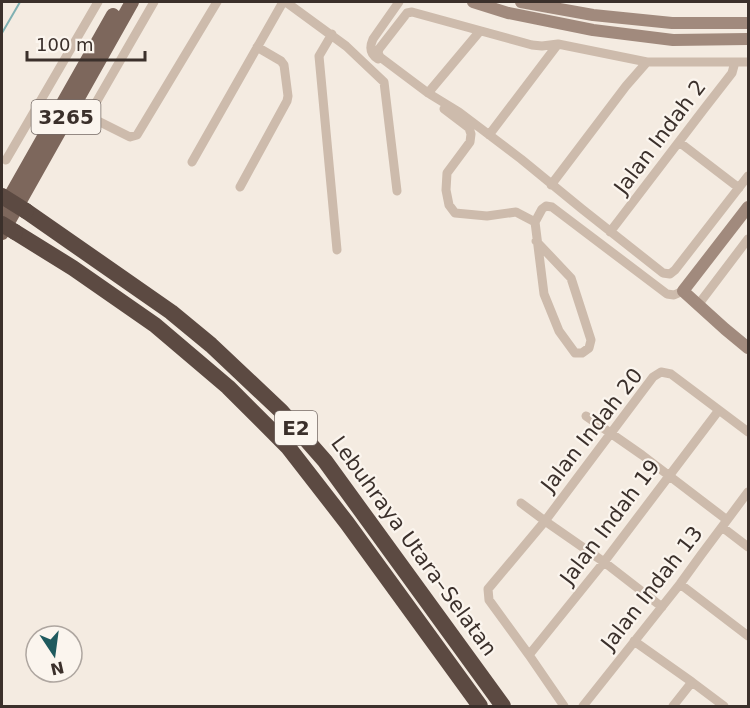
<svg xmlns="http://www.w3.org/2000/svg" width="750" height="708" viewBox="0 0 750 708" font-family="'DejaVu Sans',sans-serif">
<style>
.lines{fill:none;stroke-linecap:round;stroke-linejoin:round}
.stream{stroke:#7fb0b2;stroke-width:2}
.street{stroke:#cdbbac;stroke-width:9}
.secondary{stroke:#a18a7d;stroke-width:12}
.primary{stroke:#7d675c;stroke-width:14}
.highway{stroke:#5c4a42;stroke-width:16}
.highway-bridge{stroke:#5c4a42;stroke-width:16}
.labels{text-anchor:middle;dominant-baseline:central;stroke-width:4.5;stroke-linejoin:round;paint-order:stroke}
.shield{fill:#fbf5ee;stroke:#756b66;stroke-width:1.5}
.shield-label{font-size:20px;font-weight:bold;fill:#3b302b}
.street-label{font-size:21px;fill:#3b302b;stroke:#fbf5ee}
</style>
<rect width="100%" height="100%" fill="#f4ebe1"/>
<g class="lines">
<!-- stream -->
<path class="stream" d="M 2,33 L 20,2"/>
<!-- street -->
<path class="street" d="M 154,2 L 90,113 L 92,118 L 130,137 L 137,135 L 217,2
M 286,2 L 346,46 L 384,82 L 397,191
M 332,34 L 319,56 L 337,250
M 558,44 L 542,46 L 532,45 L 412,12 L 407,13 L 379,49 L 378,53 L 380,57 L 428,93 L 459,112 L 521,159 L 582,209 L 663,273 L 670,274 L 675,270 L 748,176
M 378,59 C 370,54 369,48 373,39 L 399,2
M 428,93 L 480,31
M 444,109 L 469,128 L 471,134 L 470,142 L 447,173 L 446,190 L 449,205 L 455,213 L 487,216 L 516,212 L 535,222 L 544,294 L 559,331 L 575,353 L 582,353 L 589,348 L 591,340 L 571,278 L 536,241
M 489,135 L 558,44 L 647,62 L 748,62
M 679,142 L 739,188
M 6,160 L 98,2
M 192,162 L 283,2
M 551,185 L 626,86 L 647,62
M 240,187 L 287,101 L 288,96 L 284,65 L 281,61 L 257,47
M 535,222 L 542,209 L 546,206 L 552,207 L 667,294 L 674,295 L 683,291
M 610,232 L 704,109 L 732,73 L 735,62
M 698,305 L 748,239
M 586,416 L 642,455 L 727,520
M 521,503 L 545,521 L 604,562 L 662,607
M 722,527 L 748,547
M 680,584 L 748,636
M 634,641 L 692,682 L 724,706
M 529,655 L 604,562 L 719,410
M 564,706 L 529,655 L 489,600 L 488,589 L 545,521 L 653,377 L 661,372 L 671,374 L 748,432
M 583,706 L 680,584 L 701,555 L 748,492
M 673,706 L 692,682"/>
<!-- secondary -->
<path class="secondary" d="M 473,2 L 508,13 L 593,30 L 673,40 L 748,39
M 521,2 L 593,15 L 672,23 L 748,23
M 748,207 L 683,291 L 725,329 L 748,348"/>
<!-- primary -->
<path class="primary" d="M 2,211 L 113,15
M 2,233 L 132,2"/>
<!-- highway -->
<path class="highway" d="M 26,211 L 171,312 L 211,345 L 281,411 L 325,461 L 503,706
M 15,232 L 73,268 L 155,325 L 228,387 L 288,447 L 347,523 L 480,706"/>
<!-- highway-bridge -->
<path class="highway-bridge" d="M 2,196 L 26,211
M 2,224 L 15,232"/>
</g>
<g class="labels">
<!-- shield labels -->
<g class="shield">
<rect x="31.5" y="100" width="69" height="34" rx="4.5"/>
<rect x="275" y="411" width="42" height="34" rx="4.5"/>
</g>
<g class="shield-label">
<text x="66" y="117">3265</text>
<text x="296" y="428">E2</text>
</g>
<!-- street labels -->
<g class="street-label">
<text transform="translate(660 137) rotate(-53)">Jalan Indah 2</text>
<text transform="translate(592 430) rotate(-52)">Jalan Indah 20</text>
<text transform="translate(610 522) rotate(-53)">Jalan Indah 19</text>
<text transform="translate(414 546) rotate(54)">Lebuhraya Utara–Selatan</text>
<text transform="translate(652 588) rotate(-52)">Jalan Indah 13</text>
</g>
</g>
<!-- border -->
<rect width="750" height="708" fill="none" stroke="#3b302b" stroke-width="6"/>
<!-- north arrow -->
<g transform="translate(54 654) rotate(167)"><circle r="28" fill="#fbf5ee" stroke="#aea6a0" stroke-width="1.5"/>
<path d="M0-4.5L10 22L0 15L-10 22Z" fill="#1f5a5e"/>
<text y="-9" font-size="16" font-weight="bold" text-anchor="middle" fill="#3b302b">N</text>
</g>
<!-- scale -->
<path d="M27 51v9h118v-9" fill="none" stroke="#3b302b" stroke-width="3"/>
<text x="36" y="51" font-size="18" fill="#3b302b" stroke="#fbf5ee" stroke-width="4.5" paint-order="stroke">100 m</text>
</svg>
